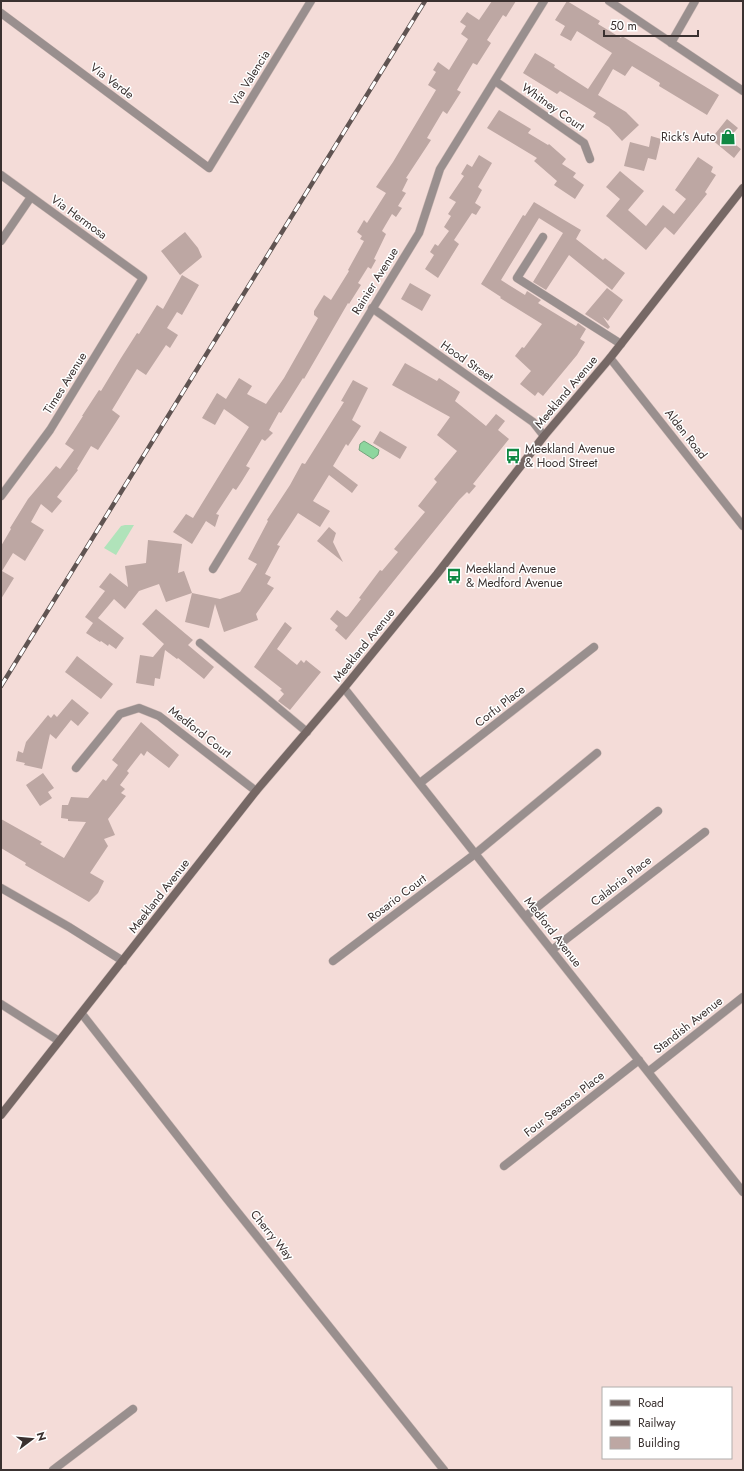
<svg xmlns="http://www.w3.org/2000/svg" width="744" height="1471" viewBox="0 0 744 1471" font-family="Jost,sans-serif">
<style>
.green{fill:#b0e3ba}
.water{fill:#8dd69e;stroke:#74a47d}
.building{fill:#bda7a3}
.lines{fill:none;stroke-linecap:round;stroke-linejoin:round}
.street-casing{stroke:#cfbab6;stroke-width:9}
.secondary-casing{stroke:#cfbab6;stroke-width:9}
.street{stroke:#998f8e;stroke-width:8}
.secondary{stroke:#766865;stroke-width:8}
.rail-casing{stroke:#605452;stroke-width:4.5}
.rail{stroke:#fff;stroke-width:3;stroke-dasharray:9;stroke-linecap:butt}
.labels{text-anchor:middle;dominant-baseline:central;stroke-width:3;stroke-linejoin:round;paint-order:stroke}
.street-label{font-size:12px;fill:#3a3130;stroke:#fff}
.poi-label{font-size:12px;fill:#3a3130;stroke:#fff;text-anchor:start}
</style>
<rect width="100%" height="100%" fill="#f4dcd8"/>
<!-- green -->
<path class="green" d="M 125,525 L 134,525 L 116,555 L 104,548 L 121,526 Z"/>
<!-- water -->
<path class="water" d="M 364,441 L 379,450 L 378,455 L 373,459 L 359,450 L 360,444 Z"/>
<!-- building -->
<path class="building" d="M 492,1 L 516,1 L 506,17 L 503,15 L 487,40 L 491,43 L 477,65 L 473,63 L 457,90 L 461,92 L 447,114 L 443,111 L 427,138 L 431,140 L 406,178 L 408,179 L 402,191 L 406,193 L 398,206 L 402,208 L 396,217 L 392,214 L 382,231 L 386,234 L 374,259 L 376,260 L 371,269 L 368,267 L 358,283 L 361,285 L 349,304 L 348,303 L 304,379 L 303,378 L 281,413 L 279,412 L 269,430 L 273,433 L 265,441 L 262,439 L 246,466 L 250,468 L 242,481 L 236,490 L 233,488 L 216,514 L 219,515 L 215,527 L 206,521 L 192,544 L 173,532 L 186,514 L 193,518 L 249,427 L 224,409 L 215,425 L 202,418 L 217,393 L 226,399 L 239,378 L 252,386 L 247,394 L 266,404 L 284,378 L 318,318 L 314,315 L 314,311 L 324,295 L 331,300 L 349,271 L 348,270 L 364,241 L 360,239 L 362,236 L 357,232 L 364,220 L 367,223 L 386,193 L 376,187 L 393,162 L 436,90 L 428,85 L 436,72 L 433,70 L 438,62 L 449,70 L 468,39 L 461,34 L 466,26 L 460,22 L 467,12 L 479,20 Z
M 567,1 L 600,21 L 598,24 L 621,38 L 622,36 L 719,95 L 707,115 L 659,86 L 660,83 L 632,66 L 625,76 L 613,69 L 598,95 L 626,112 L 639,125 L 622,141 L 609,127 L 593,117 L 596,113 L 560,91 L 557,94 L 523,73 L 535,53 L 555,65 L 554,67 L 588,89 L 612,53 L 577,31 L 571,41 L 560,35 L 565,26 L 555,20 Z
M 499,110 L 531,129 L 528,133 L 548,145 L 549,144 L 566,159 L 562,164 L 576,173 L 573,177 L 584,185 L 575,199 L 554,185 L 557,181 L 534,161 L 537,158 L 487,128 Z
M 727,119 L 738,128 L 728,139 L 741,149 L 734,158 L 711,139 Z
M 651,136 L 661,139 L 656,160 L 648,158 L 644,171 L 624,166 L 630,142 L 649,147 Z
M 479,155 L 492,163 L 478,187 L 482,190 L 475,203 L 481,207 L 476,215 L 472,213 L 454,240 L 459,244 L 438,278 L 425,269 L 434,255 L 430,252 L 435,244 L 438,246 L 449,231 L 444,227 L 451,216 L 448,214 L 456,202 L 449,198 L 464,176 L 461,174 L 467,164 L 472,167 Z
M 698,157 L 713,167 L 711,172 L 716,175 L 705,192 L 707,194 L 674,235 L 665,227 L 646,250 L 606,216 L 620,199 L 606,187 L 620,171 L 644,191 L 628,210 L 646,226 L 663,205 L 674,214 L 686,199 L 675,190 Z
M 534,202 L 581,230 L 576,239 L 603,260 L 605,258 L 625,273 L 612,290 L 569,255 L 546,290 L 533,282 L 563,233 L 539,218 L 501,280 L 525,295 L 527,291 L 541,300 L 538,303 L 576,326 L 578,323 L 586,329 L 580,339 L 585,342 L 577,355 L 543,396 L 538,392 L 535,396 L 520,384 L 531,371 L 515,356 L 522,347 L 524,348 L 542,324 L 500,298 L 501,297 L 481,284 L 523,215 L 525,216 Z
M 185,232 L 198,248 L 202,257 L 180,275 L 161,251 Z
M 182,275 L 199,285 L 182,315 L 177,312 L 167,328 L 178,335 L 170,348 L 166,345 L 146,375 L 137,369 L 112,410 L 120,416 L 98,450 L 91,446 L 77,469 L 78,470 L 57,497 L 62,501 L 52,513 L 41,504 L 31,522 L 44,530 L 25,561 L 13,553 L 2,571 L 14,578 L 1,599 L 1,546 L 11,529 L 10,528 L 28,499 L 56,466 L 60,469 L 74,450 L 65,444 L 83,416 L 82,416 L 99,390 L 101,391 L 121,358 L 137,333 L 139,334 L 157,305 L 163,309 Z
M 410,283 L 431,295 L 422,311 L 401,299 Z
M 607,288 L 623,300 L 608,321 L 603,317 L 610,327 L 608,329 L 585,314 Z
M 405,363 L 437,381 L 439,378 L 460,392 L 455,401 L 486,426 L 496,414 L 505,421 L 498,430 L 509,439 L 473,484 L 476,486 L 469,494 L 467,492 L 459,500 L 346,640 L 335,630 L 338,626 L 330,619 L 337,610 L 346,617 L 348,616 L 361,599 L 359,598 L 380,570 L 382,571 L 398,552 L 394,549 L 425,512 L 418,506 L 437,482 L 434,479 L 457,451 L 437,435 L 450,417 L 392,385 Z
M 353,380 L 368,388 L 352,420 L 361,426 L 348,446 L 346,444 L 333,466 L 358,485 L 352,493 L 329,475 L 313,501 L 330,511 L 320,527 L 298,513 L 277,545 L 280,546 L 265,574 L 271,577 L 267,584 L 274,588 L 256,614 L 258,620 L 224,632 L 215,604 L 209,628 L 185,622 L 192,593 L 166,602 L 159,584 L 139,591 L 125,609 L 114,599 L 98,618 L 124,638 L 116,649 L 109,644 L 108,646 L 101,641 L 100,642 L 86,633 L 93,623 L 85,617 L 105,591 L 99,587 L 110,573 L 128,587 L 125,566 L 146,563 L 148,540 L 182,544 L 178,573 L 184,571 L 192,593 L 220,599 L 240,592 L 257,564 L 248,559 L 268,521 L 267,520 L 290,485 L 302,463 L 305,464 L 344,402 L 341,401 Z
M 380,431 L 407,447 L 400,459 L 373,443 Z
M 329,527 L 336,533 L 333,542 L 343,562 L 317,541 Z
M 156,609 L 193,640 L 188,645 L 214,667 L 204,679 L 178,658 L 177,659 L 165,650 L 160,679 L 155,678 L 154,686 L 136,683 L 140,655 L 153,657 L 164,644 L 142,624 Z
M 285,622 L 292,628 L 277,649 L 297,665 L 301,660 L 304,663 L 306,660 L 321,672 L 290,710 L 278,701 L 284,694 L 280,690 L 282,689 L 254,667 Z
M 77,656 L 113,684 L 101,699 L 65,672 Z
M 72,699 L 89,713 L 78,726 L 71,720 L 56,739 L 50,734 L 42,769 L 24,765 L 25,763 L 16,761 L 18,751 L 23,753 L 26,742 L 48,715 L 51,718 L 54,714 L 57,717 Z
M 141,722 L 179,755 L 169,768 L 147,751 L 144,756 L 141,753 L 127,771 L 129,773 L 120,785 L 125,789 L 121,793 L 126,796 L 108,819 L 115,835 L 104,839 L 108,846 L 90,873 L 104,881 L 98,893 L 89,902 L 25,865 L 26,863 L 1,848 L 1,819 L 42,842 L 40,844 L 64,858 L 86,822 L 68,821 L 68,819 L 61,818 L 62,805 L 68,805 L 71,797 L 88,798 L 103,779 L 106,781 L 118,765 L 112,760 Z
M 43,773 L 54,788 L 48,792 L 52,798 L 40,806 L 26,785 Z"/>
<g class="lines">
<!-- street casing -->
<g class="street-casing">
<path id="street" d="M 609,1 L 743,91
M 1,13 L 209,168 L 311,1
M 671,43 L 695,1
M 495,81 L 584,143 L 590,159
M 1,175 L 143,278 L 50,430 L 1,496
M 543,237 L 517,278 L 621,344
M 1,241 L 31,197
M 372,308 L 533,422 L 544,436
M 610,358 L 743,526
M 213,569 L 419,233 L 440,169 L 544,1
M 200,643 L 307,732
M 344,688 L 743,1192
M 76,768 L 120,714 L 139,708 L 159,716 L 256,791
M 420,783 L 594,647
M 1,888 L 69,927 L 123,961
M 526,916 L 658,811
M 552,950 L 705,832
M 333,961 L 475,854 L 597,753
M 1,1004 L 59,1041
M 82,1014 L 227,1199 L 444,1470
M 648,1072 L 743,997
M 504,1166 L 639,1060
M 53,1470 L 133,1409"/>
</g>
<!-- secondary casing -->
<g class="secondary-casing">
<path id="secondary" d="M 1,1115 L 256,791 L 344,688 L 437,574 L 544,436 L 610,358 L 743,188"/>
</g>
<!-- street -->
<use href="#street" class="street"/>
<!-- secondary -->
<use href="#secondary" class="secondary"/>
<!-- rail casing -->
<g class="rail-casing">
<path id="rail" d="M 1,686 L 425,1"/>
</g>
<!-- rail -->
<use href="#rail" class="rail"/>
</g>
<!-- icons -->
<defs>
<g id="shop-bare" transform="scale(1.2)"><path d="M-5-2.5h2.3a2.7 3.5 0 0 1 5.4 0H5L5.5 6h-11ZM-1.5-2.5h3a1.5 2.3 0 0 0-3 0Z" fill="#0e8842" stroke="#fff" stroke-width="2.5" paint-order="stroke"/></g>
<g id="bus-bare" transform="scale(1.2)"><path d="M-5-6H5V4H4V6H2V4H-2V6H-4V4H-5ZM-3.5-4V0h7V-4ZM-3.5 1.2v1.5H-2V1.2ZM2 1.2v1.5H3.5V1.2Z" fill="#0e8842" stroke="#fff" stroke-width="2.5" paint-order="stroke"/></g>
</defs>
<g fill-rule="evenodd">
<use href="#shop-bare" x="728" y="137"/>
<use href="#bus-bare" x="513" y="456"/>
<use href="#bus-bare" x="454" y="576"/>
</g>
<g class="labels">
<!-- street labels -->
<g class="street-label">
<text transform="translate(250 78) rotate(-58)">Via Valencia</text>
<text transform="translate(112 81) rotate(37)">Via Verde</text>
<text transform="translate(553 107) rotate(35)">Whitney Court</text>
<text transform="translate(79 217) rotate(36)">Via Hermosa</text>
<text transform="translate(375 281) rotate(-58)">Rainier Avenue</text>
<text transform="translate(467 361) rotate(35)">Hood Street</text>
<text transform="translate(65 383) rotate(-58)">Times Avenue</text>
<text transform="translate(566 392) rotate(-50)">Meekland Avenue</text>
<text transform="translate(686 434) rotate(52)">Alden Road</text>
<text transform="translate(364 645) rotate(-51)">Meekland Avenue</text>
<text transform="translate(500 706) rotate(-38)">Corfu Place</text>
<text transform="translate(200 732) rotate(38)">Medford Court</text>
<text transform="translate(621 881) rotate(-38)">Calabria Place</text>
<text transform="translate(159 896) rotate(-52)">Meekland Avenue</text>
<text transform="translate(397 898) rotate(-37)">Rosario Court</text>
<text transform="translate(553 932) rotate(52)">Medford Avenue</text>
<text transform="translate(688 1025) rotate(-38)">Standish Avenue</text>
<text transform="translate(564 1104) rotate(-38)">Four Seasons Place</text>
<text transform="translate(272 1235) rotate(51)">Cherry Way</text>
</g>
<!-- poi labels -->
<g class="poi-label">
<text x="716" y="137" text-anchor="end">Rick's Auto</text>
<text x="525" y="449">Meekland Avenue<tspan x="525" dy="14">&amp; Hood Street</tspan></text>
<text x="466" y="569">Meekland Avenue<tspan x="466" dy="14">&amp; Medford Avenue</tspan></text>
</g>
</g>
<!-- border -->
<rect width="744" height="1471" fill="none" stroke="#3a3130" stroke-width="4"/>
<!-- legend -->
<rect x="602" y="1387" width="130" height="72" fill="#ffffff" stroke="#b0adac"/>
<rect x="610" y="1400" width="20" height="6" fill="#766865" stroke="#b0adac"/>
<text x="638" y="1407" font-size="12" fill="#3a3130">Road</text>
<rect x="610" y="1420" width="20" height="6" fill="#605452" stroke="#b0adac"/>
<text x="638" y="1427" font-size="12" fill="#3a3130">Railway</text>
<rect x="610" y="1437" width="20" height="12" fill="#bda7a3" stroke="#b0adac"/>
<text x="638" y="1447" font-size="12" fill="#3a3130">Building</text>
<!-- north arrow -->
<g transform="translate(32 1439) rotate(74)" stroke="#ffffff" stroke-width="3" paint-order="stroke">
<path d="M0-3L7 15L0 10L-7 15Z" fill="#3a3130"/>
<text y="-6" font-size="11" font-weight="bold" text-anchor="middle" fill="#3a3130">N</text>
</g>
<!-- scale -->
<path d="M604 30v6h94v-6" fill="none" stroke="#3a3130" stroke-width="2"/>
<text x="610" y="30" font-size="12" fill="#3a3130" stroke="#ffffff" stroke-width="3" paint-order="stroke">50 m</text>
</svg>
